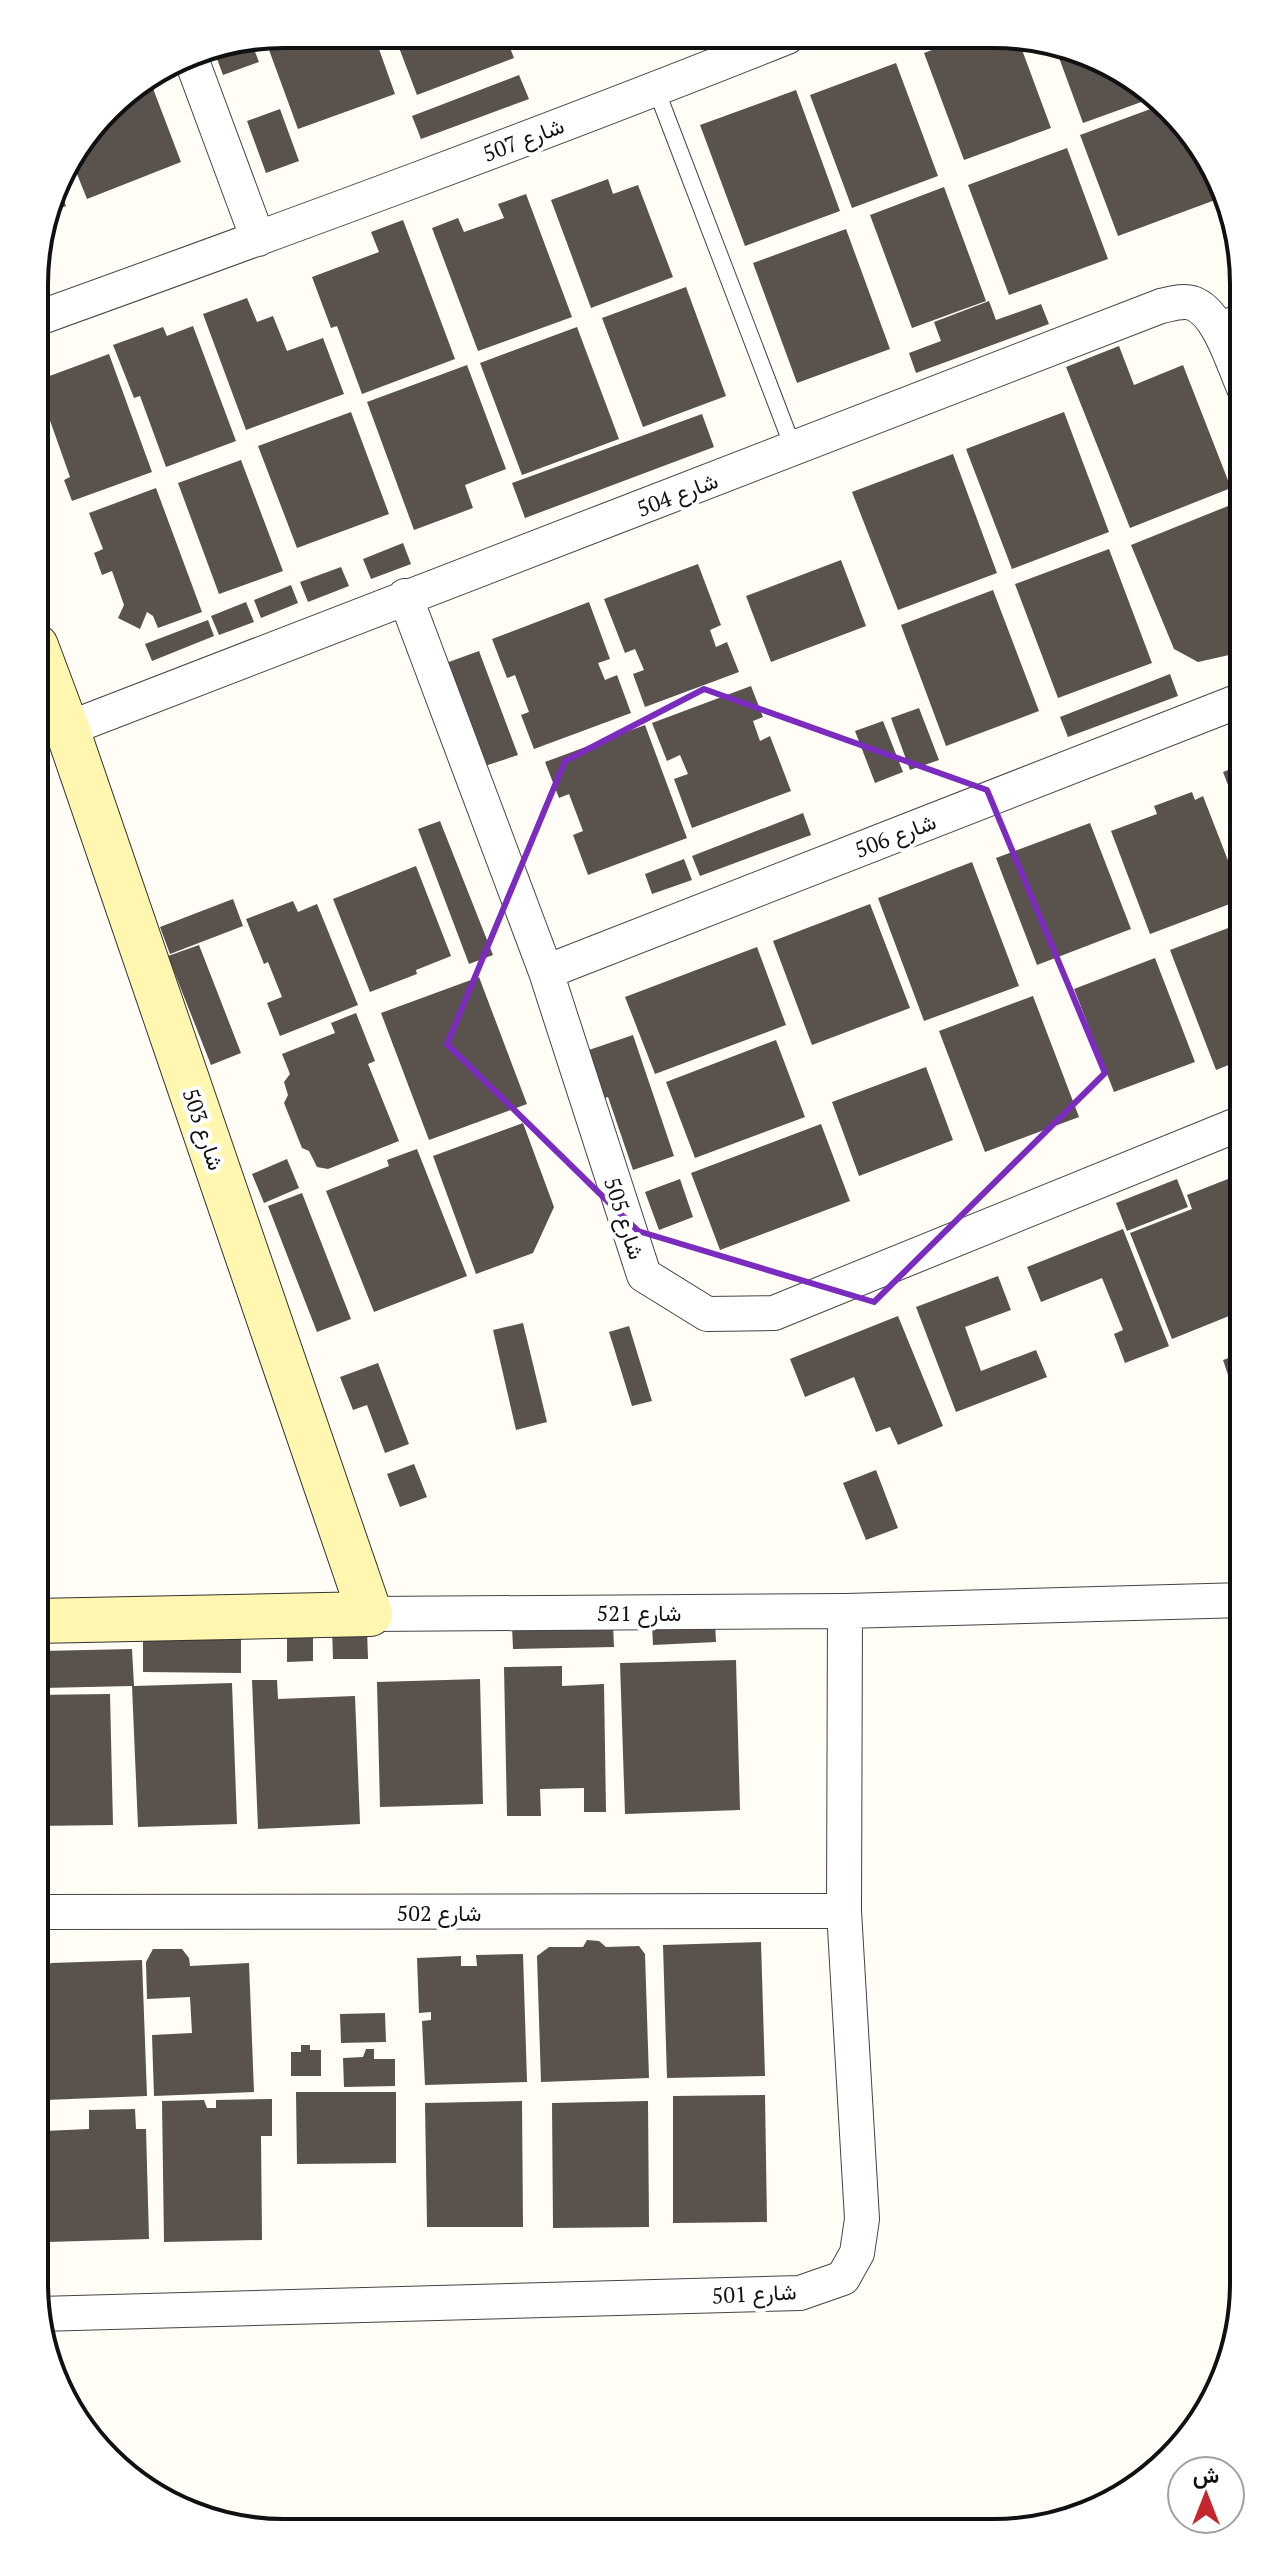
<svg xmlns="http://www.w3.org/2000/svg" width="1278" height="2567" viewBox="0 0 1278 2567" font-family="'PT Serif',Vazirmatn,serif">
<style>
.building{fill:#5a524d}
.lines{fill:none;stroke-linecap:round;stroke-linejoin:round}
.lane-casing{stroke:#444;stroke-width:18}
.street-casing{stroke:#444;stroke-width:36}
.secondary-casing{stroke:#333;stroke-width:46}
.lane{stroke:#fff;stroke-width:16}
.street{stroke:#fff;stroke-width:34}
.secondary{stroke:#fff6b0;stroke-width:44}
.marked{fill:none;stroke:#7b2cbf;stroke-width:6;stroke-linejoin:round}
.labels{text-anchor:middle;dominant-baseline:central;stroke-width:8;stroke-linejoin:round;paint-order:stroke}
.street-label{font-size:22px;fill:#111;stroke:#fff}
.rim{fill:none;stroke:#111;stroke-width:4}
</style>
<rect width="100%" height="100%" fill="#fffdf5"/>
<!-- building -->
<path class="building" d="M 284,34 L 374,35 L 395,94 L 298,129 L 265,39 Z
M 399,35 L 505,35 L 514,58 L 417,95 L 398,45 L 402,43 Z
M 964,38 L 1018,39 L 1051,128 L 964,160 L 924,53 Z
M 251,41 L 259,62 L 223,75 L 213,48 Z
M 1054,44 L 1158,96 L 1083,123 Z
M 896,63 L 938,176 L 852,208 L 810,95 Z
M 519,75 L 529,99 L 421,139 L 412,116 Z
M 149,78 L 181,162 L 87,199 L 71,159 L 119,96 Z
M 796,90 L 840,211 L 745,246 L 700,125 Z
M 1164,104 L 1226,196 L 1118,236 L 1080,135 Z
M 280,109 L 299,161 L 266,173 L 247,121 Z
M 1067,148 L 1108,259 L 1009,295 L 968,185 Z
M 608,179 L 613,194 L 638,185 L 673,277 L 591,308 L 551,200 Z
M 57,183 L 66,206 L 48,213 Z
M 944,187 L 986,301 L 912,328 L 870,215 Z
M 526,194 L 572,317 L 478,351 L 432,228 L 458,218 L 464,232 L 504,218 L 498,204 Z
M 403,220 L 455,359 L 362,394 L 337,326 L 331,328 L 312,277 L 379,252 L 371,232 Z
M 846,229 L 890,349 L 797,383 L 753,263 Z
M 686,287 L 726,396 L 643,427 L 602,318 Z
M 247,298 L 257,322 L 273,316 L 287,351 L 323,338 L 344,394 L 246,430 L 203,314 Z
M 989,301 L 996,320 L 1041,304 L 1049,324 L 916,373 L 909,353 L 941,341 L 934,322 Z
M 193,326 L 236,441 L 166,467 L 140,396 L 134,398 L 113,345 L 163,327 L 167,336 Z
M 577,327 L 619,439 L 522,475 L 480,363 Z
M 1119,346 L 1134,385 L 1183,365 L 1231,488 L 1130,528 L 1066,367 Z
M 109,354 L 152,472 L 72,501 L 64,480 L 70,477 L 36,381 Z
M 467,365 L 506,469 L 465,485 L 473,508 L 414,530 L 367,402 Z
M 351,412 L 389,514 L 297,548 L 258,446 Z
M 1064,412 L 1109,532 L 1012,569 L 966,449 Z
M 702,414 L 714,447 L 525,518 L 512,483 Z
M 953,454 L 997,573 L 898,610 L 852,492 Z
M 241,460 L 283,571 L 219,594 L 178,483 Z
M 156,488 L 202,612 L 158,628 L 153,616 L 147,612 L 140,629 L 118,618 L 124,605 L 112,571 L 102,575 L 94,553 L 103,549 L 89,513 Z
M 1228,506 L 1244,543 L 1244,647 L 1238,653 L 1198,662 L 1174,649 L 1131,545 Z
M 403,543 L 411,564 L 371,579 L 363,559 Z
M 1109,549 L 1152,663 L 1058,698 L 1015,584 Z
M 841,560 L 866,626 L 771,662 L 746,596 Z
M 698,564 L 721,625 L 710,630 L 716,647 L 727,642 L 739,672 L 645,707 L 633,674 L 644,670 L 635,649 L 625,653 L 604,599 Z
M 341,567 L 349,586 L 308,602 L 300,582 Z
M 291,585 L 298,603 L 261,618 L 254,600 Z
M 993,590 L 1039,711 L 946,746 L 901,625 Z
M 246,602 L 254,622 L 219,635 L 211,616 Z
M 589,602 L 610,659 L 598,663 L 605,680 L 617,675 L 631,713 L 534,749 L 521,715 L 529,712 L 515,675 L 507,678 L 492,639 Z
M 208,620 L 214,636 L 152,661 L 145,644 Z
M 479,651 L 518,755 L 485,766 L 446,663 Z
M 1170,674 L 1178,696 L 1068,737 L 1060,717 Z
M 751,686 L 763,717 L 753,721 L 760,741 L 770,736 L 791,791 L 692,828 L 674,779 L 688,774 L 680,755 L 667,761 L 652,723 Z
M 919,708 L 939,760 L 910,770 L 891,718 Z
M 883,721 L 903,772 L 875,783 L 855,731 Z
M 645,725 L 687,838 L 588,875 L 573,835 L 583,831 L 569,794 L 559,798 L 545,762 Z
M 1244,764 L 1244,826 L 1223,772 Z
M 1192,792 L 1195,800 L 1203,796 L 1243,899 L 1150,934 L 1111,831 L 1157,814 L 1154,806 Z
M 803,813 L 811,835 L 700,876 L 692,856 Z
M 440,821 L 493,955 L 469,964 L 418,829 Z
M 1090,823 L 1131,929 L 1037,965 L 996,858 Z
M 684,859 L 692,880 L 652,894 L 645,874 Z
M 972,862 L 1019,986 L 924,1021 L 878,898 Z
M 416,866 L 451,956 L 416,970 L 417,974 L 370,992 L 333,899 Z
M 233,899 L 243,926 L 170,954 L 160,927 Z
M 293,901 L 298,912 L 317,904 L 358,1005 L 280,1036 L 267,1003 L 282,997 L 268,962 L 264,964 L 246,919 Z
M 870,904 L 910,1008 L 812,1045 L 773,941 Z
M 1244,922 L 1244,1059 L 1216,1070 L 1170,950 Z
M 199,945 L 241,1053 L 211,1065 L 168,956 Z
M 757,947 L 786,1025 L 655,1074 L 625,997 Z
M 1155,958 L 1195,1062 L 1114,1092 L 1074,989 Z
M 479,977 L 527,1104 L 429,1140 L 381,1013 Z
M 1033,996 L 1079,1117 L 985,1152 L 939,1031 Z
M 356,1013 L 375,1061 L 368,1064 L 399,1141 L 328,1169 L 317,1167 L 309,1151 L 302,1148 L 284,1103 L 288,1095 L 284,1082 L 290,1074 L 282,1054 L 335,1033 L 331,1023 Z
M 633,1035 L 674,1156 L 633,1170 L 608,1097 L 599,1100 L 583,1052 Z
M 776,1040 L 805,1117 L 695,1158 L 666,1082 Z
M 926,1067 L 953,1140 L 859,1176 L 832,1102 Z
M 523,1123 L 554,1207 L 533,1253 L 476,1274 L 433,1156 Z
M 821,1124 L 850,1201 L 720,1250 L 691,1173 Z
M 417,1149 L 467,1276 L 374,1312 L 326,1191 L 389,1166 L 387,1160 Z
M 287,1159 L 299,1188 L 264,1203 L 252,1174 Z
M 680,1179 L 693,1217 L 659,1230 L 645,1192 Z
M 1177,1179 L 1188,1207 L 1127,1231 L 1116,1203 Z
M 1228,1179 L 1244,1219 L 1244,1310 L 1172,1339 L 1130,1233 L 1192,1209 L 1187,1195 Z
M 302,1193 L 351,1319 L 317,1332 L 268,1206 Z
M 1123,1229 L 1169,1346 L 1125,1363 L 1114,1334 L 1123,1330 L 1102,1278 L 1041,1302 L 1027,1267 Z
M 998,1276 L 1011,1310 L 965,1327 L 981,1371 L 1036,1350 L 1047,1377 L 956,1412 L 916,1307 Z
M 898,1316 L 943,1426 L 898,1445 L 890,1427 L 876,1432 L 854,1377 L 805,1397 L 790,1359 Z
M 523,1323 L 547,1422 L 516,1430 L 493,1330 Z
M 629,1326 L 652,1401 L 632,1406 L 609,1332 Z
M 1244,1353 L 1244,1419 L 1243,1419 L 1223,1360 Z
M 378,1363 L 409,1444 L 385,1453 L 367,1405 L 353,1410 L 340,1377 Z
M 414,1464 L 427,1497 L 400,1507 L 387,1474 Z
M 876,1470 L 898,1528 L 866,1540 L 843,1483 Z
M 715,1622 L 716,1642 L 653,1645 L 652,1625 Z
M 613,1624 L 614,1647 L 513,1649 L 512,1626 Z
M 332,1629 L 367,1629 L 368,1659 L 333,1659 Z
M 287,1632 L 313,1632 L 313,1661 L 287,1662 Z
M 143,1637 L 241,1638 L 241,1673 L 143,1672 Z
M 132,1649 L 134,1686 L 232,1683 L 237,1824 L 138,1827 L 132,1686 L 43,1688 L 42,1651 Z
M 736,1660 L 740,1810 L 625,1814 L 620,1663 Z
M 562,1666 L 562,1686 L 604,1684 L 606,1812 L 584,1812 L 584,1788 L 540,1789 L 541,1816 L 507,1816 L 504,1667 Z
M 480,1679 L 483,1804 L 380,1807 L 377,1682 Z
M 252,1680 L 277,1680 L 278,1699 L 355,1696 L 360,1824 L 258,1829 Z
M 110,1694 L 113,1825 L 34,1826 L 35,1695 Z
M 587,1940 L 599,1941 L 606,1947 L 639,1946 L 645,1954 L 649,2078 L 541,2082 L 537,1956 L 549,1947 L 583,1947 Z
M 761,1942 L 765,2076 L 667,2078 L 663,1945 Z
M 153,1949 L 182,1949 L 189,1958 L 190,1966 L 249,1963 L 254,2092 L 154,2096 L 152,2035 L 192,2033 L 190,1997 L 147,1999 L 146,1962 Z
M 523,1954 L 527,2082 L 425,2085 L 422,2021 L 431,2020 L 431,2012 L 419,2013 L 417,1958 L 461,1956 L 461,1966 L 477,1966 L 476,1955 Z
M 142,1960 L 147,2096 L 45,2100 L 40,1981 L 51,1963 Z
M 385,2013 L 386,2042 L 341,2043 L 340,2014 Z
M 301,2045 L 310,2045 L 310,2050 L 321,2050 L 321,2076 L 291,2076 L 291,2052 L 301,2052 Z
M 366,2049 L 374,2049 L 374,2059 L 395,2059 L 395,2086 L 344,2087 L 343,2058 L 363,2057 Z
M 296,2092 L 396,2092 L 396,2163 L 297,2164 Z
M 765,2095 L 767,2222 L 673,2223 L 673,2096 Z
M 272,2099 L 272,2136 L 261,2136 L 262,2240 L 164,2242 L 162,2101 L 204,2100 L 207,2108 L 216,2108 L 216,2100 Z
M 522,2101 L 523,2227 L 427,2227 L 425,2103 Z
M 648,2101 L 649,2227 L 553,2228 L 552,2103 Z
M 135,2109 L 136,2129 L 146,2129 L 149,2239 L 47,2242 L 44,2131 L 89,2129 L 89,2110 Z"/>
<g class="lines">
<!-- lane casing -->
<g class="lane-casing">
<path id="lane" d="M 656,89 L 794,450
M 1214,321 L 1244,311"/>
</g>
<!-- street casing -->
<g class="street-casing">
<path id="street" d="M 189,53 L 258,239
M 36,319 C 288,228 539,136 787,37
M 405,596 L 546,972 L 644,1275 L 707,1314 L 774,1313 L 1244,1122
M 67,729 C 431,586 797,449 1161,306 C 1171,304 1182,300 1192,303 C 1219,312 1233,364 1244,388
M 546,972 L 1244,699
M 370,1614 L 845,1611 L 1244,1600
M 34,1912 L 844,1911
M 39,2314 L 800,2293 L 843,2278 L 857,2253 L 862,2219 L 844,1911 L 845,1611"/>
</g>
<!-- secondary casing -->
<g class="secondary-casing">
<path id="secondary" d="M 35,1621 L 370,1614 L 67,729 L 36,646"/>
</g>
<!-- lane -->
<use href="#lane" class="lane"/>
<!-- street -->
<use href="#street" class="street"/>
<!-- secondary -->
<use href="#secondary" class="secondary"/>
</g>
<!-- marked area -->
<path class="marked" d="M 704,689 L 987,790 L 1105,1073 L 874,1302 L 638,1231 L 447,1044 L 565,761 Z"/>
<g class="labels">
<!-- street labels -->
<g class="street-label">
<text transform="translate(523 139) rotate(-21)">شارع 507</text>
<text transform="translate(677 494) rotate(-21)">شارع 504</text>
<text transform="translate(895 835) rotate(-21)">شارع 506</text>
<text transform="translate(204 1129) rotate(71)">شارع 503</text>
<text transform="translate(625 1218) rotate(72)">شارع 505</text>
<text x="639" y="1612">شارع 521</text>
<text x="439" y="1912">شارع 502</text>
<text transform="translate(754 2293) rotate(-3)">شارع 501</text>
</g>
</g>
<!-- crop -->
<path d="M0 0H1278V2567H0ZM284 48H994A236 236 0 0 1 1230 284V2283A236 236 0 0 1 994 2519H284A236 236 0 0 1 48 2283V284A236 236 0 0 1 284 48Z" fill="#fff" fill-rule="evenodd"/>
<path class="rim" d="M284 48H994A236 236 0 0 1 1230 284V2283A236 236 0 0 1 994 2519H284A236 236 0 0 1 48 2283V284A236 236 0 0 1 284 48Z"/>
<!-- north arrow -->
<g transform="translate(1206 2495)"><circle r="38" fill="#ffffff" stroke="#a0a0a0" stroke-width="2"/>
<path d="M0-6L14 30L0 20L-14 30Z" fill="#c4262e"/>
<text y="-12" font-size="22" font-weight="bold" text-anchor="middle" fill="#111111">ش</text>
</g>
</svg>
